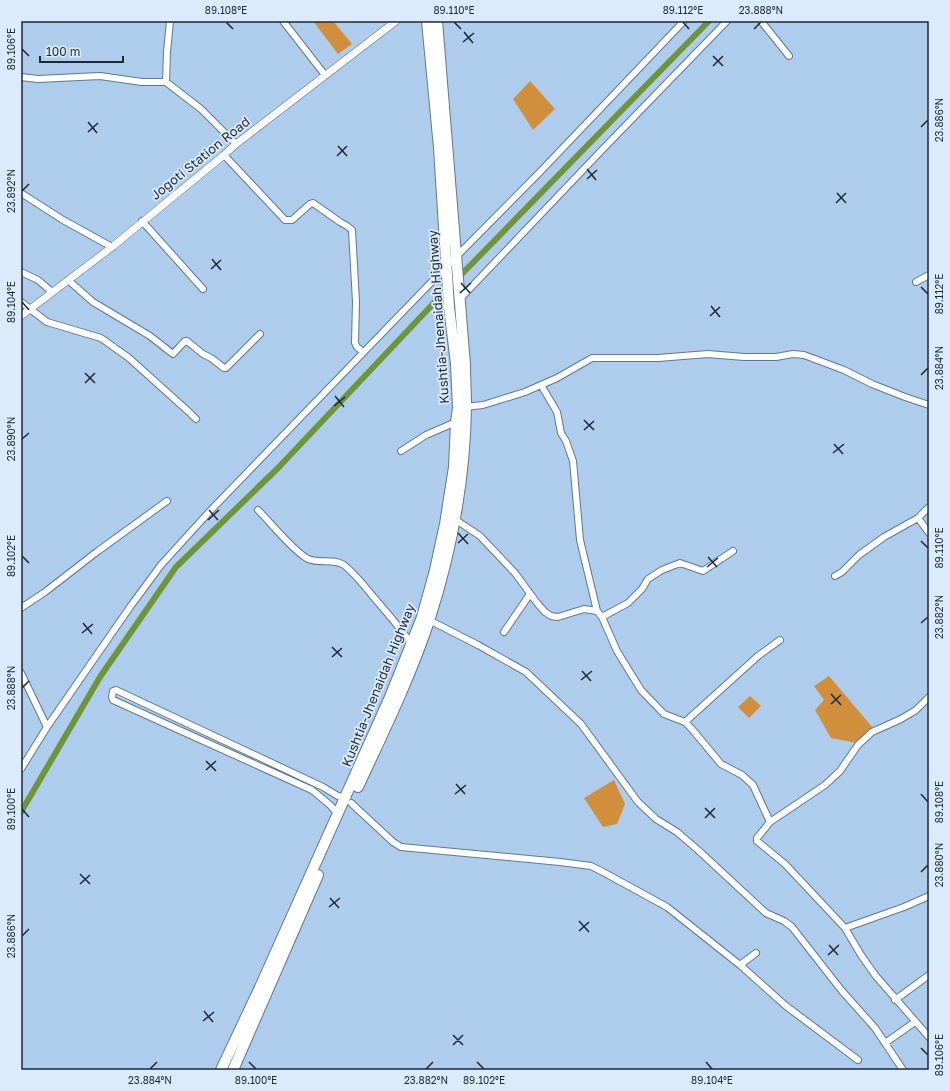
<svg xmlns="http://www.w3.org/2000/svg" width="950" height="1091" viewBox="0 0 950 1091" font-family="'Golos Text',sans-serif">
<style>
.green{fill:#d18f3c}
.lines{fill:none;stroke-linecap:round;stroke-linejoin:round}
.canal{stroke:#6e9637;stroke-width:6}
.minor-casing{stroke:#5d7995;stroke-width:8}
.tertiary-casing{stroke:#5d7995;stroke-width:8}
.trunk-casing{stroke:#5d7995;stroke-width:12}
.minor{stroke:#fff;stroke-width:6}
.tertiary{stroke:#fff;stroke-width:7}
.trunk{stroke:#fff;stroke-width:10}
.ticks{fill:none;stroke:#1e2935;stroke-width:1.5}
.labels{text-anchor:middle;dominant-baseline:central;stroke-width:3.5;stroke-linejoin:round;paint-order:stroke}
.street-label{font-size:13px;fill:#1e2935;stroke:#dcebfb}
.neatline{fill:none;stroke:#1e2935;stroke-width:1.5}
.ticks-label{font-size:10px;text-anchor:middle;fill:#1e2935}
</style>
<rect width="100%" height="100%" fill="#aecceb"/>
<!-- green -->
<path class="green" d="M 313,21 L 333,21 L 352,44 L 338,54 Z
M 530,81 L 555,109 L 533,130 L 513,99 Z
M 829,676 L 873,728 L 856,743 L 831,738 L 815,710 L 824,700 L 814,686 Z
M 750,696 L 761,706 L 749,718 L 738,707 Z
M 614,780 L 625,804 L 617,824 L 603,827 L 584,798 Z"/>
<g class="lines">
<!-- canal -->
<path class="canal" d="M 457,279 L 709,21
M 21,812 L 100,677 L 176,567 L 278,468 L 448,288"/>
<!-- minor casing -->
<g class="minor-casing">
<path id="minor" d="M 283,21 L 325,75
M 761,21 L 789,56
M 21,77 L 38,79 L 100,76 L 142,82 L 166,82 L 201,109 L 236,144
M 166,82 L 167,52 L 170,21
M 224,155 L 285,220 L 292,220 L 310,204 L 313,203 L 340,222 L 347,226 L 352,230 L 356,302 L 355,343 L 357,347 L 363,352
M 21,193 L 63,220 L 112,247
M 142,221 L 203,289
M 21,272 L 38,280 L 52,292
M 68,280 L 93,302 L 150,336 L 173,354 L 185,341 L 187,341 L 203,354 L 211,358 L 224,368 L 226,368 L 260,334
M 916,282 L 929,275
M 459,300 L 601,151 L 727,21
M 21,302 L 47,322 L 101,338 L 129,358 L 189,412 L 196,419
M 541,385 L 557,412 L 561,433 L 566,441 L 573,461 L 580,540 L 597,611
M 464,407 L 483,405 L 525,392 L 557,378 L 592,358 L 658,358 L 708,354 L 744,357 L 776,357 L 793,354 L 804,355 L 844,370 L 872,384 L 905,397 L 929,405
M 401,451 L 426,435 L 456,422
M 258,510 C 270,522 294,552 308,559 C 320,564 333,558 344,565 C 354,573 363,584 371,594 C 385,610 399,627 412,644
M 453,518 L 480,536 L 515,573 L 537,603 L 545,612 L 551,616 L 558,617 L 584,609 L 597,611 L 602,617 L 617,651 L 641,690 L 664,714 L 685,722 L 691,728 L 721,764 L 742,775 L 753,785 L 770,822
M 918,518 L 929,533
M 835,576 L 842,572 L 859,555 L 884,537 L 918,518 L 929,507
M 21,608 L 45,592 L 98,551 L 167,501
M 602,617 L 628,603 L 642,589 L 648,579 L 662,570 L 680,563 L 703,571 L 733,551
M 427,619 L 478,645 L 526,672 L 581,724 L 638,802 L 656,819 L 677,832 L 698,850 L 766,913 L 784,921 L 792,927 L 842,991 L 875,1028 L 903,1070
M 504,632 L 530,594
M 21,673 L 47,727
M 929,697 L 916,710 L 901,719 L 872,732 L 858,745 L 840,771 L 825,785 L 770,822 L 757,838 L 757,841 L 785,864 L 845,928 L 861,955 L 875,975 L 929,1037
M 685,722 L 758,656 L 780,640
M 21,769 L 47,727 L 130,607 L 161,565 L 210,511 L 447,266 L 539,173 L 684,21
M 351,803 L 393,842 L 401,847 L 560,862 L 591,866 L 603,872 L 667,907 L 740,965 L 786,1006 L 858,1060
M 338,814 L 330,805 L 312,790 L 113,700 L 112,697 L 113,691 L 116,690 L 323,787 L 338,796 L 346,798
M 845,928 L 904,907 L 929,896
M 740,965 L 756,953
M 895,1000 L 929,975
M 885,1043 L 915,1022"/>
</g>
<!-- tertiary casing -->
<g class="tertiary-casing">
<path id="tertiary" d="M 21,316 L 112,247 L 224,155 L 236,144 L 396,21"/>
</g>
<!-- trunk casing -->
<g class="trunk-casing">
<path id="trunk" d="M 358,787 C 383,733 410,678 429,621 C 451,553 465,479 466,407 C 466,393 465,379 465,365 L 437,21
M 221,1070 L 261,985 L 390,697 L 422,617 L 435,570 L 445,524 L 454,467 L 456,422 L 458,408 L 456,364 L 449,307 L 439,148 L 427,21
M 233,1070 L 318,875"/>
</g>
<!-- minor -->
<use href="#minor" class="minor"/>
<!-- tertiary -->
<use href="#tertiary" class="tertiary"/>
<!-- trunk -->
<use href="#trunk" class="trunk"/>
</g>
<!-- ticks -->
<path class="ticks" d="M 226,22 L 233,29M 454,22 L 461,29M 683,22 L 689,29M 754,29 L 761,22M 464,32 L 473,43M 463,42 L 474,33M 22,49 L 29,56M 713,56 L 723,66M 713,66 L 723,56M 88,122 L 97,133M 921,127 L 928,120M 88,132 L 98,123M 338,146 L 347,156M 337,156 L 347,146M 587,169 L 596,180M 587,179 L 597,170M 22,191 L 29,184M 837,193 L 846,203M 836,203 L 846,193M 212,259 L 221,270M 211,269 L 221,260M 461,283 L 470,293M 921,287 L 928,294M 460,293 L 471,283M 22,302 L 29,310M 711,306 L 720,317M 710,316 L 720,307M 85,373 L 95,383M 921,375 L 928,368M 85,383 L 95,373M 335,396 L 344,407M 334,406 L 345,397M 584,420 L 594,430M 584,430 L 594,421M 22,439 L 29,433M 834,444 L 843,454M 833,453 L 844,444M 209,510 L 218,520M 208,520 L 219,510M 458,533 L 468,544M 921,541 L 928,548M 458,543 L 468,534M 22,556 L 29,563M 708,557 L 717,567M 707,567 L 718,558M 83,623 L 92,634M 921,623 L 928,617M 82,633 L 93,624M 332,647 L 342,657M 332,657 L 342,648M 582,671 L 591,681M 581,680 L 592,671M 22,688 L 29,681M 831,694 L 841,705M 831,704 L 841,695M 206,761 L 216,771M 206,770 L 216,761M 456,784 L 465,794M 455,794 L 466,785M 921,794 L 928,802M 705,808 L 715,818M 22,809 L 29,817M 705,818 L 715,808M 921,872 L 928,865M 80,874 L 90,884M 80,884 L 90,875M 330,898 L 339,908M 329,907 L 340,898M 579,921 L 589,932M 579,931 L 589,922M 22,936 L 29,929M 829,945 L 838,955M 828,955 L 839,945M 204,1011 L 213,1022M 203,1021 L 214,1012M 453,1035 L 463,1045M 453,1045 L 463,1035M 921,1048 L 928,1055M 249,1062 L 256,1069M 477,1062 L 484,1069M 706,1062 L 712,1069M 150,1069 L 157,1062M 426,1069 L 433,1062"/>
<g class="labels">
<!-- street labels -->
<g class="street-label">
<text transform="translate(200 158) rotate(-39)">Jogoti Station Road</text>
<text transform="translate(438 317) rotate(-94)">Kushtia-Jhenaidah Highway</text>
<text transform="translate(378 685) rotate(-68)">Kushtia-Jhenaidah Highway</text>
</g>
</g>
<!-- border -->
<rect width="950" height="1091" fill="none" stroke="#dcebfb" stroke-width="44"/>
<!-- scale -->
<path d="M40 56v6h83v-6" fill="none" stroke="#1e2935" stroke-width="2"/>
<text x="46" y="56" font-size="12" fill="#1e2935" stroke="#dcebfb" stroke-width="3" paint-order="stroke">100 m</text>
<rect x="22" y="22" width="906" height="1047" class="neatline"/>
<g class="ticks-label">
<text x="226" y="14">89.108°E</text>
<text x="454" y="14">89.110°E</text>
<text x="683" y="14">89.112°E</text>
<text x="761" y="14">23.888°N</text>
<text transform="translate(11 49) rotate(-90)" y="4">89.106°E</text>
<text transform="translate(939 120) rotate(-90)" y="4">23.886°N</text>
<text transform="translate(11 191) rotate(-90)" y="4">23.892°N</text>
<text transform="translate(939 294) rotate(-90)" y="4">89.112°E</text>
<text transform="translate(11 302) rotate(-90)" y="4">89.104°E</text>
<text transform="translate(939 368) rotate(-90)" y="4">23.884°N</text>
<text transform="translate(11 439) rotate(-90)" y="4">23.890°N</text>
<text transform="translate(939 548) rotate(-90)" y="4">89.110°E</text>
<text transform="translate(11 556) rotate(-90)" y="4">89.102°E</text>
<text transform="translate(939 617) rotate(-90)" y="4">23.882°N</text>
<text transform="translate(11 688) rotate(-90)" y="4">23.888°N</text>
<text transform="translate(939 802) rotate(-90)" y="4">89.108°E</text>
<text transform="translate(11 809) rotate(-90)" y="4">89.100°E</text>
<text transform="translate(939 865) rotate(-90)" y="4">23.880°N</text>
<text transform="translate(11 936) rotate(-90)" y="4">23.886°N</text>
<text transform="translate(939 1055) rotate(-90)" y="4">89.106°E</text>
<text x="150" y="1084">23.884°N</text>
<text x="256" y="1084">89.100°E</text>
<text x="426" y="1084">23.882°N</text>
<text x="484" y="1084">89.102°E</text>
<text x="712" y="1084">89.104°E</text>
</g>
</svg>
